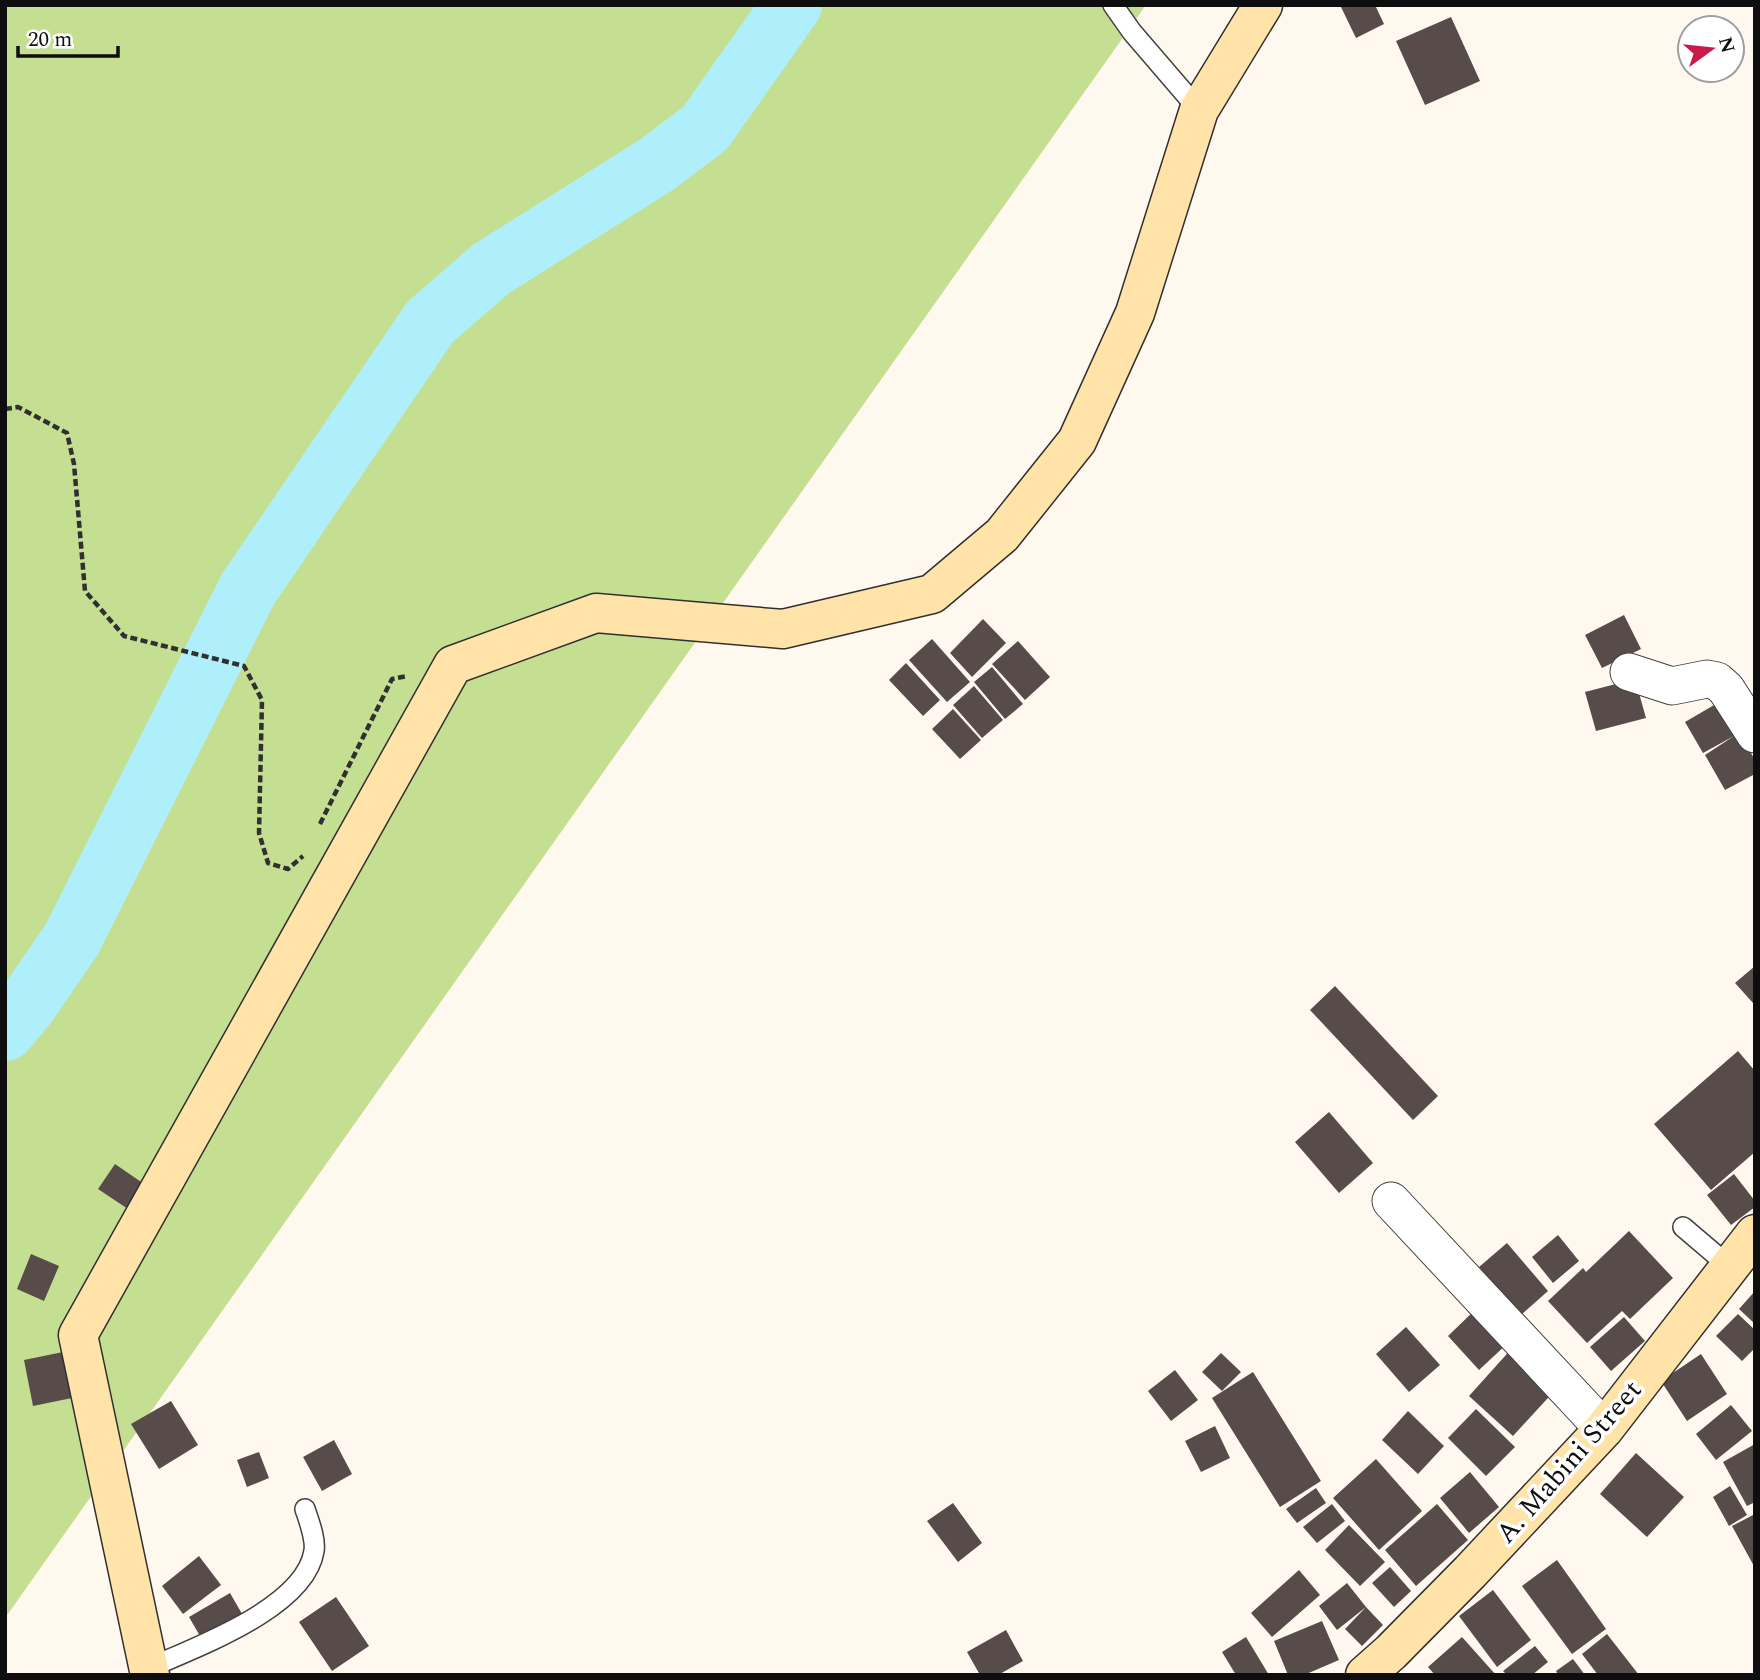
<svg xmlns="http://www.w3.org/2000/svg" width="1760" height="1680" viewBox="0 0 1760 1680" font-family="Spectral,serif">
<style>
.forest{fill:#c5df92}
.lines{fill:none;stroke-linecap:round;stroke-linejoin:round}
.river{stroke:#aeeffb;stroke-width:60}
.building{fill:#574c49}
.lane-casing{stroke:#414141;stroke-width:22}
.street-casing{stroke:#414141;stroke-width:39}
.secondary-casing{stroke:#303030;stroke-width:41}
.path{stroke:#303030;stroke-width:4.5;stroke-dasharray:7 3.5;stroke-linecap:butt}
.lane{stroke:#fff;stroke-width:19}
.street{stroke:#fff;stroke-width:37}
.secondary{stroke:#ffe3a9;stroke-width:38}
.labels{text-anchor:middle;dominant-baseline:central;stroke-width:7;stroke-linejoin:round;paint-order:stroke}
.street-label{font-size:28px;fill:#0e0e0e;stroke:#fff}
</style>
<rect width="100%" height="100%" fill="#fff8ee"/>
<!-- forest -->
<path class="forest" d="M 5,5 L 1146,5 L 5,1618 Z"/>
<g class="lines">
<!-- river -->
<path class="river" d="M 5,1031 L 26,1006 L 72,939 L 248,589 L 430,322 L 491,269 L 656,165 L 705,128 L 792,5"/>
</g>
<!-- building -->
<path class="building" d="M 1340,5 L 1375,5 L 1384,24 L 1356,38 Z
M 1451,17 L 1480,81 L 1425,105 L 1396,41 Z
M 1624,615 L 1641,649 L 1602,668 L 1585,635 Z
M 983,619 L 1006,643 L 972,677 L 950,653 Z
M 932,639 L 970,682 L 947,702 L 909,660 Z
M 1018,641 L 1050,677 L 1025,700 L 992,664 Z
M 906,663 L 940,700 L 923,716 L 889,680 Z
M 992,667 L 1023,704 L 1005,719 L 974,682 Z
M 1635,679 L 1646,718 L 1596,731 L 1585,692 Z
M 974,686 L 1003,720 L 982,738 L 953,705 Z
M 1721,701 L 1755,760 L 1755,774 L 1725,790 L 1705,755 L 1734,736 L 1703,753 L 1685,722 Z
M 953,709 L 981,740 L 960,759 L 932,729 Z
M 1755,966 L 1755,1001 L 1753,1003 L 1735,983 Z
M 1335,986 L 1438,1096 L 1413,1120 L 1310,1010 Z
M 1738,1051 L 1755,1071 L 1755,1152 L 1711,1190 L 1654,1124 Z
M 1329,1112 L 1373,1163 L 1339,1193 L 1295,1142 Z
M 115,1164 L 147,1186 L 131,1211 L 98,1189 Z
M 1734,1174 L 1755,1201 L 1755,1207 L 1731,1225 L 1707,1195 Z
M 1629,1231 L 1673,1278 L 1630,1319 L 1622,1311 L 1587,1343 L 1548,1301 L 1583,1268 L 1586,1272 Z
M 1558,1235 L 1579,1261 L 1553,1283 L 1532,1257 Z
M 1507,1243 L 1548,1291 L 1521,1315 L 1479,1267 Z
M 31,1254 L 59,1266 L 44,1301 L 17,1289 Z
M 1755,1291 L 1755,1324 L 1739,1309 Z
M 1477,1308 L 1509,1342 L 1479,1370 L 1448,1336 Z
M 1738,1314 L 1755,1330 L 1755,1348 L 1742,1361 L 1716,1336 Z
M 1624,1317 L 1645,1341 L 1611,1371 L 1590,1347 Z
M 1406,1327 L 1440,1365 L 1409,1392 L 1376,1354 Z
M 1514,1346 L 1558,1387 L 1513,1436 L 1469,1396 Z
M 63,1352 L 72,1398 L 33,1406 L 24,1360 Z
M 1221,1353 L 1241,1372 L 1222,1391 L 1202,1372 Z
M 1701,1354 L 1727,1394 L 1687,1421 L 1661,1381 Z
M 1175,1370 L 1198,1400 L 1171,1421 L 1148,1391 Z
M 1253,1372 L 1321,1481 L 1280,1507 L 1212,1398 Z
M 171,1401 L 198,1445 L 159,1469 L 131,1424 Z
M 1731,1405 L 1752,1431 L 1716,1460 L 1696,1434 Z
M 1476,1409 L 1515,1447 L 1486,1476 L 1448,1438 Z
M 1408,1411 L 1444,1446 L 1418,1474 L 1382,1440 Z
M 1215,1426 L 1230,1458 L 1201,1472 L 1185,1441 Z
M 334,1440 L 352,1474 L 322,1491 L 303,1457 Z
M 1755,1444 L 1755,1502 L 1747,1506 L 1723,1462 Z
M 259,1452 L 269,1478 L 247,1487 L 237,1460 Z
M 1636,1453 L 1684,1497 L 1647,1537 L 1600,1494 Z
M 1376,1459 L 1422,1511 L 1379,1550 L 1333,1498 Z
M 1470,1472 L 1499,1507 L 1469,1533 L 1440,1498 Z
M 1730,1486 L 1747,1515 L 1729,1526 L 1713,1497 Z
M 1316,1488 L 1326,1503 L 1297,1523 L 1286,1509 Z
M 953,1503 L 982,1543 L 958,1562 L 927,1521 Z
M 1332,1504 L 1345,1521 L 1317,1543 L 1303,1527 Z
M 1437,1504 L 1468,1540 L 1416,1586 L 1385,1550 Z
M 1755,1514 L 1755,1568 L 1732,1526 Z
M 1349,1525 L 1385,1562 L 1360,1586 L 1325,1550 Z
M 199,1556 L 221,1585 L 183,1614 L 162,1586 Z
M 1557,1560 L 1606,1629 L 1572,1654 L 1522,1586 Z
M 1390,1567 L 1411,1591 L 1394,1607 L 1372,1583 Z
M 1299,1570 L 1320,1595 L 1272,1637 L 1251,1613 Z
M 1347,1583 L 1366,1607 L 1383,1625 L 1362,1646 L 1345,1629 L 1366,1607 L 1337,1630 L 1319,1606 Z
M 1493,1590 L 1531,1640 L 1497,1667 L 1459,1616 Z
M 230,1593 L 245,1619 L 204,1643 L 189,1617 Z
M 336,1597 L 369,1646 L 332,1671 L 299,1622 Z
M 1322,1621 L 1339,1660 L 1304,1675 L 1288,1675 L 1274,1641 Z
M 1006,1630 L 1023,1661 L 998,1675 L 980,1675 L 967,1652 Z
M 1607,1634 L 1639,1675 L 1598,1675 L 1582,1654 Z
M 1246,1637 L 1269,1675 L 1236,1675 L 1222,1652 Z
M 1462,1637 L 1496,1675 L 1435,1675 L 1428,1667 Z
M 1535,1646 L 1548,1662 L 1532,1675 L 1507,1675 L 1503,1671 Z
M 1573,1659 L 1585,1675 L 1558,1675 L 1556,1671 Z"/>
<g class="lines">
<!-- lane casing -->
<g class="lane-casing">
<path id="lane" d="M 1113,5 L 1132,32 L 1199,110
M 1683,1227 L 1730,1267
M 149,1668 C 196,1647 305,1608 314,1551 C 316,1539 309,1521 305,1509"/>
</g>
<!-- street casing -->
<g class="street-casing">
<path id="street" d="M 1629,672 L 1672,686 L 1707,679 L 1717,681 L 1726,689 L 1755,734
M 1391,1201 L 1604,1429"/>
</g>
<!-- secondary casing -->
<g class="secondary-casing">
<path id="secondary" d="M 150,1675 L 78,1335 L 453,665 L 596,613 L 783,629 L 932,594 L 1002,535 L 1077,441 L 1135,313 L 1199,110 L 1263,5
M 1365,1675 L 1391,1652 L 1470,1572 L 1604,1429 L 1755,1234"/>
</g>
<!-- path -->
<path class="path" d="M 5,409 L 18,407 L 67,433 L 74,464 L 85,591 L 124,636 L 244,666 L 262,700 L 259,833 L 268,863 L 288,869 L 303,856
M 320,824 L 392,679 L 407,676"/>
<!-- lane -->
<use href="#lane" class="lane"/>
<!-- street -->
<use href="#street" class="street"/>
<!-- secondary -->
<use href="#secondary" class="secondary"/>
</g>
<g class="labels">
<!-- street labels -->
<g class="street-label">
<text transform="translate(1569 1462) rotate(-49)">A. Mabini Street</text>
</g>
</g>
<!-- border -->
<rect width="1760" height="1680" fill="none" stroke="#0e0e0e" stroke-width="14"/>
<!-- north arrow -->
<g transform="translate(1711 49) rotate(75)"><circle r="33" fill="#ffffff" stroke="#9f9f9f" stroke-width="2"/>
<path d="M0-5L12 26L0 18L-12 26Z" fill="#c91a48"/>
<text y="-10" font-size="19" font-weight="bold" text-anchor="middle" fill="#0e0e0e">N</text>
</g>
<!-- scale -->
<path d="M18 46v10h100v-10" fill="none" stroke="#0e0e0e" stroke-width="3.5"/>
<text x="28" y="46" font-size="21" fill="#0e0e0e" stroke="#ffffff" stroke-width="5" paint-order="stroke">20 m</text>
</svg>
